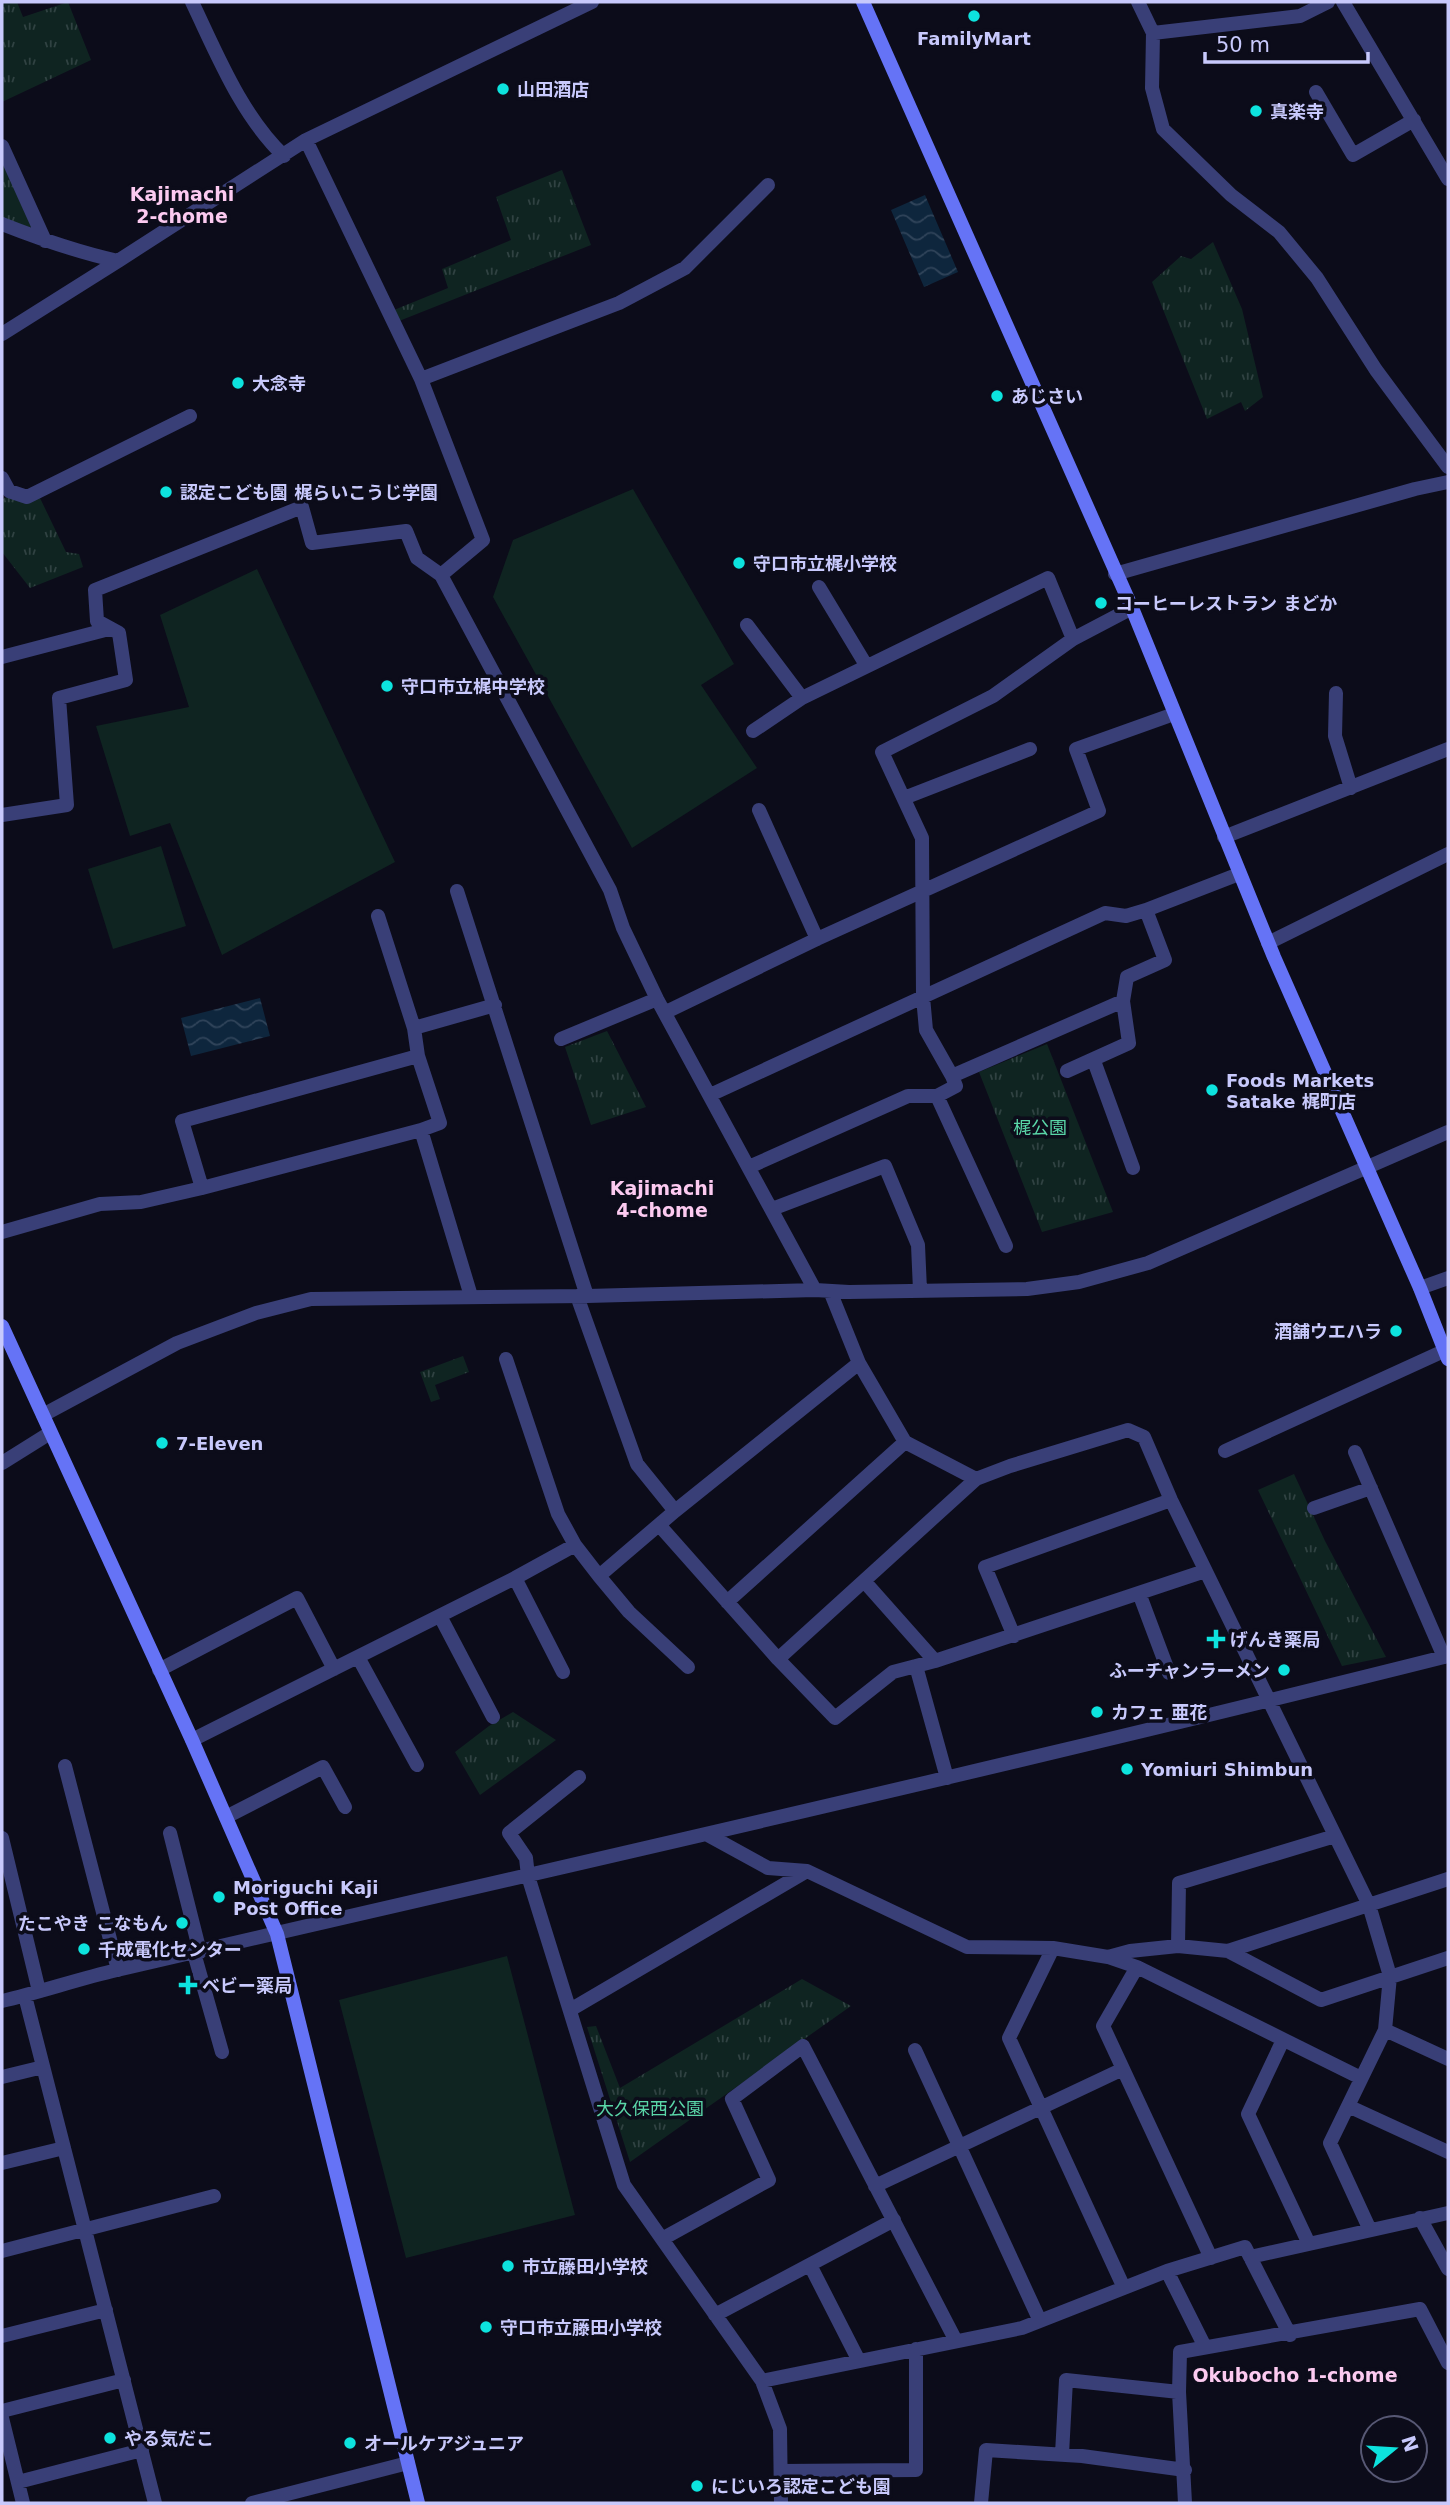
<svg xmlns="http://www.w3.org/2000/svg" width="1450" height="2505" viewBox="0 0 1450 2505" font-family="'DejaVu Sans','Noto Sans JP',sans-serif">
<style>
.grass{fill:url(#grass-tufts)}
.pitch{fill:#0f2421}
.water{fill:url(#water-waves)}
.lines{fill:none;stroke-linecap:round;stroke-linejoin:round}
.street{stroke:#393f77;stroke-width:14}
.secondary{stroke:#6573f6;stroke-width:14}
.poi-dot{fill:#0de3de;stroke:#0c0c1a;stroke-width:2.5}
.labels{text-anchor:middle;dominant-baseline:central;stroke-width:7;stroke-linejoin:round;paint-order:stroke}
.poi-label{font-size:18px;font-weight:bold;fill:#c8c9fc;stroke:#0c0c1a;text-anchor:start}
.park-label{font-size:18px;fill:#5ad6a8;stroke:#0c0c1a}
.neighbourhood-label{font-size:19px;font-weight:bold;fill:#fccaf0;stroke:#0c0c1a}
</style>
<defs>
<pattern id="grass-tufts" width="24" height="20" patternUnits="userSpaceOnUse" patternTransform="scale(1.75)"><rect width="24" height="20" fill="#0f2421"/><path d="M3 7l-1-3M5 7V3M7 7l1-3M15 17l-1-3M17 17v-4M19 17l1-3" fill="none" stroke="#304242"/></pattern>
<pattern id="water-waves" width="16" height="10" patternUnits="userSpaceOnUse" patternTransform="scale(1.75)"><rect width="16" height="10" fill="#0e263d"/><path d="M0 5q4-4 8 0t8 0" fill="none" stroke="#30445a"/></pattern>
</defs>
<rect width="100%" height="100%" fill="#0c0c1a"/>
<!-- grass -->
<path class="grass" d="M 2,2 L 17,2 L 23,17 L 68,2 L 91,60 L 2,102 Z
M 2,158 L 35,228 L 15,226 L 2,218 Z
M 562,170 L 591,245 L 399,321 L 394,310 L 448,288 L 442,269 L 511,240 L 496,197 Z
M 1213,242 L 1242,309 L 1263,397 L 1245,411 L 1241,402 L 1207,419 L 1152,282 L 1181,256 L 1191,259 Z
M 39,496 L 66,552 L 79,554 L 83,567 L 30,588 L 2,552 L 2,500 L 6,497 Z
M 607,1031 L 646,1107 L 591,1125 L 565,1047 Z
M 1047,1044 L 1113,1212 L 1042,1232 L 979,1072 Z
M 463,1356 L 469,1372 L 435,1385 L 440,1399 L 431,1402 L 420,1372 Z
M 1294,1474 L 1325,1541 L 1386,1657 L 1342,1666 L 1258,1490 Z
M 513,1712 L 556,1740 L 480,1795 L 455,1752 L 489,1726 Z
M 802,1979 L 851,2006 L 630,2162 L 587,2027 L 596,2026 L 620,2088 Z"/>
<!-- pitch -->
<path class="pitch" d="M 633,489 L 734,664 L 701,685 L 757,768 L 632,848 L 493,597 L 513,540 Z
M 257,569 L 395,862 L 222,955 L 170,823 L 130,836 L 96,726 L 189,707 L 160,615 Z
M 161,846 L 186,926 L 113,949 L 88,869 Z
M 507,1956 L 575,2215 L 406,2258 L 339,2000 Z"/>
<!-- water -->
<path class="water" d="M 925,195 L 958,272 L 924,287 L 891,210 Z
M 260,998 L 270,1036 L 191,1056 L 181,1018 Z"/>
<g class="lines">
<!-- street -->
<path class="street" d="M 192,2 C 217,54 241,115 284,156
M 1138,2 L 1153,33 L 1300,16 L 1328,2
M 1343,2 L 1448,179
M 1153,33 L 1152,88 L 1163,129 L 1231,195 L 1279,232 L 1317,278 L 1376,370 L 1448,467
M 1316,92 L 1353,155 L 1414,120
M 306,140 L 421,379 L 483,540 L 441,575 L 610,890 L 623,928 L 657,999 L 815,1290
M 2,146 L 45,241
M 2,224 C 40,239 78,252 118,261 L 2,334
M 118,261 L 306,140 L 592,2
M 421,379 L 619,303 L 685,268 L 768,185
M 2,478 L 9,491 L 27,497 L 190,416
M 1115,574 L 1415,489 L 1448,482
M 819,587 L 866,665
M 747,625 L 802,698
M 2,657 L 109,629
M 1336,693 L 1335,736 L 1351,788
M 753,731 L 802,698 L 1048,578 L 1073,639
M 904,798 L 1030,749
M 759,810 L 817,939
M 2,815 L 67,805 L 59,698 L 126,680 L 119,633 L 97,621 L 95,590 L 302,507 L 312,543 L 406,531 L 417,558 L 441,575
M 1224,837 L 1448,749
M 457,891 L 587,1296
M 378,916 L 414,1028 L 418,1056 L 440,1123 L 421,1130
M 1268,943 L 1448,854
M 666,1012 L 817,939 L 1099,811 L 1076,749 L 1174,714
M 414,1028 L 495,1005
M 561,1039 L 657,999
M 1094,1061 L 1133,1168
M 1067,1071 L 1129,1043 L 1123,1001 L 1127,977 L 1165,960 L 1146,910 L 1239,874
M 952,1076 L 1123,1001
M 710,1095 L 1105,913 L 1126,916 L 1146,910
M 937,1096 L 1006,1246
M 749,1167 L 908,1096 L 937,1096 L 956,1086 L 952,1076 L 926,1030 L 923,997 L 922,838 L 882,752 L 993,696 L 1073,639 L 1132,608
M 202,1188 L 182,1121 L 418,1056
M 772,1209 L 885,1166 L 918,1245 L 920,1290
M 2,1232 L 100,1204 L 141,1202 L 202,1188 L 421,1130 L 471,1296
M 1420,1288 L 1448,1278
M 830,1291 L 859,1363 L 905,1442 L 976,1479
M 577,1296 L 637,1464 L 675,1511
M 506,1359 L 558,1514 L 575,1545 L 599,1576 L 675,1511 L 859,1363
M 43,1415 L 177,1343 L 256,1313 L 311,1299 L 587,1296 L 815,1290 L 849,1292 L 1027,1289 L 1079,1282 L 1148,1263 L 1448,1132
M 1225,1451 L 1448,1349
M 1355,1452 L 1444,1657
M 2,1463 L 50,1433
M 1314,1508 L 1371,1488
M 660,1526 L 778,1659 L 976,1479 L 1010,1466 L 1128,1430 L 1144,1437 L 1171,1500 L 1369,1905 L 1390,1976 L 1385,2030 L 1330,2143 L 1370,2230
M 599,1576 L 629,1612 L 688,1667
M 515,1578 L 563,1672
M 864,1581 L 935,1661 L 1205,1571
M 1139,1593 L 1169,1673
M 727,1602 L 905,1442
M 440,1616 L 493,1717
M 1014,1636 L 985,1567 L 1171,1500
M 358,1657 L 417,1765
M 778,1659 L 835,1718 L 893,1672 L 935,1661
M 916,1666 L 947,1778
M 159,1670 L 297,1598 L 334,1669
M 192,1740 L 515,1578 L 575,1545
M 65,1766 L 118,1970
M 579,1777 L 509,1833 L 526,1858 L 528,1876 L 624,2185 L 762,2381 L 780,2429 L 781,2503
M 226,1817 L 323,1767 L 345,1807
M 170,1833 L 200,1952
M 708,1835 L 768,1868 L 807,1871 L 967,1947 L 1053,1948 L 1108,1957 L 1137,1967 L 1361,2078
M 2,1838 L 39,1991
M 1178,1946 L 1228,1951 L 1321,2000 L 1448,1958
M 1053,1948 L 1009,2038 L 1124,2288
M 1228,1951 L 1448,1879
M 194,1953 L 222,2052
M 1108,1957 L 1130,1951 L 1178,1946 L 1179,1883 L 1335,1836
M 1137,1967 L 1103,2026 L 1211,2258
M 25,1996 L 155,2503
M 2,2001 C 41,1992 78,1979 117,1970 C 561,1867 1006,1767 1448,1656
M 570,2010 L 807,1871
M 1385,2030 L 1448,2059
M 1283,2040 L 1248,2114 L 1309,2244
M 915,2050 L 1040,2321
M 2,2077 L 43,2067
M 1348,2106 L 1448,2152
M 2,2163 L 64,2148
M 875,2186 L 1123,2069
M 1420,2218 L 1448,2269
M 662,2239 L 769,2180 L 732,2099 L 803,2046 L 956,2341
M 2,2251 L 214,2196
M 1250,2257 L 1448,2213
M 810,2265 L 859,2361
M 1167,2271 L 1205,2347
M 715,2315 L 894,2220
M 2,2336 L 106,2310
M 762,2381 L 1022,2328 L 1167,2271 L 1245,2247 L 1290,2335
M 2,2411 L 124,2380
M 2,2418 L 23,2503
M 1062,2454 L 1066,2380 L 1179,2392
M 781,2471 L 916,2470 L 916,2349
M 18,2482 L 142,2450
M 252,2503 L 408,2463
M 981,2503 L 986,2450 L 1082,2456 L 1185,2470
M 1185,2503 L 1179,2392 L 1180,2352 L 1420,2309 L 1448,2363"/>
<!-- secondary -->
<path class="secondary" d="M 863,2 L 1132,608 L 1274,957 L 1420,1288 L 1448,1359
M 2,1326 L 192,1740 L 277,1934 L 418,2503"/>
</g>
<!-- markers -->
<g class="poi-dot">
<circle cx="974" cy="16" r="7"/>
<circle cx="503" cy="89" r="7"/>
<circle cx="1256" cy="111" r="7"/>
<circle cx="238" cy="383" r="7"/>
<circle cx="997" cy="396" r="7"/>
<circle cx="166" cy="492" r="7"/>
<circle cx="739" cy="563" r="7"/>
<circle cx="1101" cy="603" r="7"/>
<circle cx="387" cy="686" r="7"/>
<circle cx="1212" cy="1090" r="7"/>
<circle cx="1396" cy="1331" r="7"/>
<circle cx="162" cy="1443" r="7"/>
<path d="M1212.5 1628.5h7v7h7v7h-7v7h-7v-7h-7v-7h7z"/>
<circle cx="1284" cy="1670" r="7"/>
<circle cx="1097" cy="1712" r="7"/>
<circle cx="1127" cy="1769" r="7"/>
<circle cx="219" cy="1897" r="7"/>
<circle cx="182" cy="1923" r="7"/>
<circle cx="84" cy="1949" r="7"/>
<path d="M184.5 1974.5h7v7h7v7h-7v7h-7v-7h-7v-7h7z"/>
<circle cx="508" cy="2266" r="7"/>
<circle cx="486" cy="2327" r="7"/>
<circle cx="110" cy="2438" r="7"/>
<circle cx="350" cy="2443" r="7"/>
<circle cx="697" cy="2486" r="7"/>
</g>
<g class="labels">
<!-- poi labels -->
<g class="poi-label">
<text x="974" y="38" text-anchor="middle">FamilyMart</text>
<text x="517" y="89">山田酒店</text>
<text x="1270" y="111">真楽寺</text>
<text x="252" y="383">大念寺</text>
<text x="1011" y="396">あじさい</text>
<text x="180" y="492">認定こども園 梶らいこうじ学園</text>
<text x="753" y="563">守口市立梶小学校</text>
<text x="1115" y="603">コーヒーレストラン まどか</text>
<text x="401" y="686">守口市立梶中学校</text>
<text x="1226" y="1080">Foods Markets<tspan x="1226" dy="21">Satake 梶町店</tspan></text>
<text x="1382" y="1331" text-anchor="end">酒舗ウエハラ</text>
<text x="176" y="1443">7-Eleven</text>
<text x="1230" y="1639">げんき薬局</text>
<text x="1270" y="1670" text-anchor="end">ふーチャンラーメン</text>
<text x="1111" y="1712">カフェ 亜花</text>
<text x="1141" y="1769">Yomiuri Shimbun</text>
<text x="233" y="1887">Moriguchi Kaji<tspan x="233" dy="21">Post Office</tspan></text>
<text x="168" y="1923" text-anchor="end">たこやき こなもん</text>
<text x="98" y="1949">千成電化センター</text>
<text x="202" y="1985">ベビー薬局</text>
<text x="522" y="2266">市立藤田小学校</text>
<text x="500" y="2327">守口市立藤田小学校</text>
<text x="124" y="2438">やる気だこ</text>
<text x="364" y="2443">オールケアジュニア</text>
<text x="711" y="2486">にじいろ認定こども園</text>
</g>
<!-- park labels -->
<g class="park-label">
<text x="1040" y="1127">梶公園</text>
<text x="650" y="2108">大久保西公園</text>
</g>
<!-- neighbourhood labels -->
<g class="neighbourhood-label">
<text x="182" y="194">Kajimachi<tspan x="182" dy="22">2-chome</tspan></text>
<text x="662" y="1188">Kajimachi<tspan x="662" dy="22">4-chome</tspan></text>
<text x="1295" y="2375">Okubocho 1-chome</text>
</g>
</g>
<!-- border -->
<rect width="1450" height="2505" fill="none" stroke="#c8c9fc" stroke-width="7"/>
<!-- north arrow -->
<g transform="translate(1394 2449) rotate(72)"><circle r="33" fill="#0c0c1a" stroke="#575874" stroke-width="2"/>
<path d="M0-5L12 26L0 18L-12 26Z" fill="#0de3de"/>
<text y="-10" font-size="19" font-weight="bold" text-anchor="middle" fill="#c8c9fc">N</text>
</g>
<!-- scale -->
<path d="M1205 52v10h163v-10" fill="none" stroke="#c8c9fc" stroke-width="3.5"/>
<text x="1216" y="52" font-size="21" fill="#c8c9fc" stroke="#0c0c1a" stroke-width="5" paint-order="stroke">50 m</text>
</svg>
